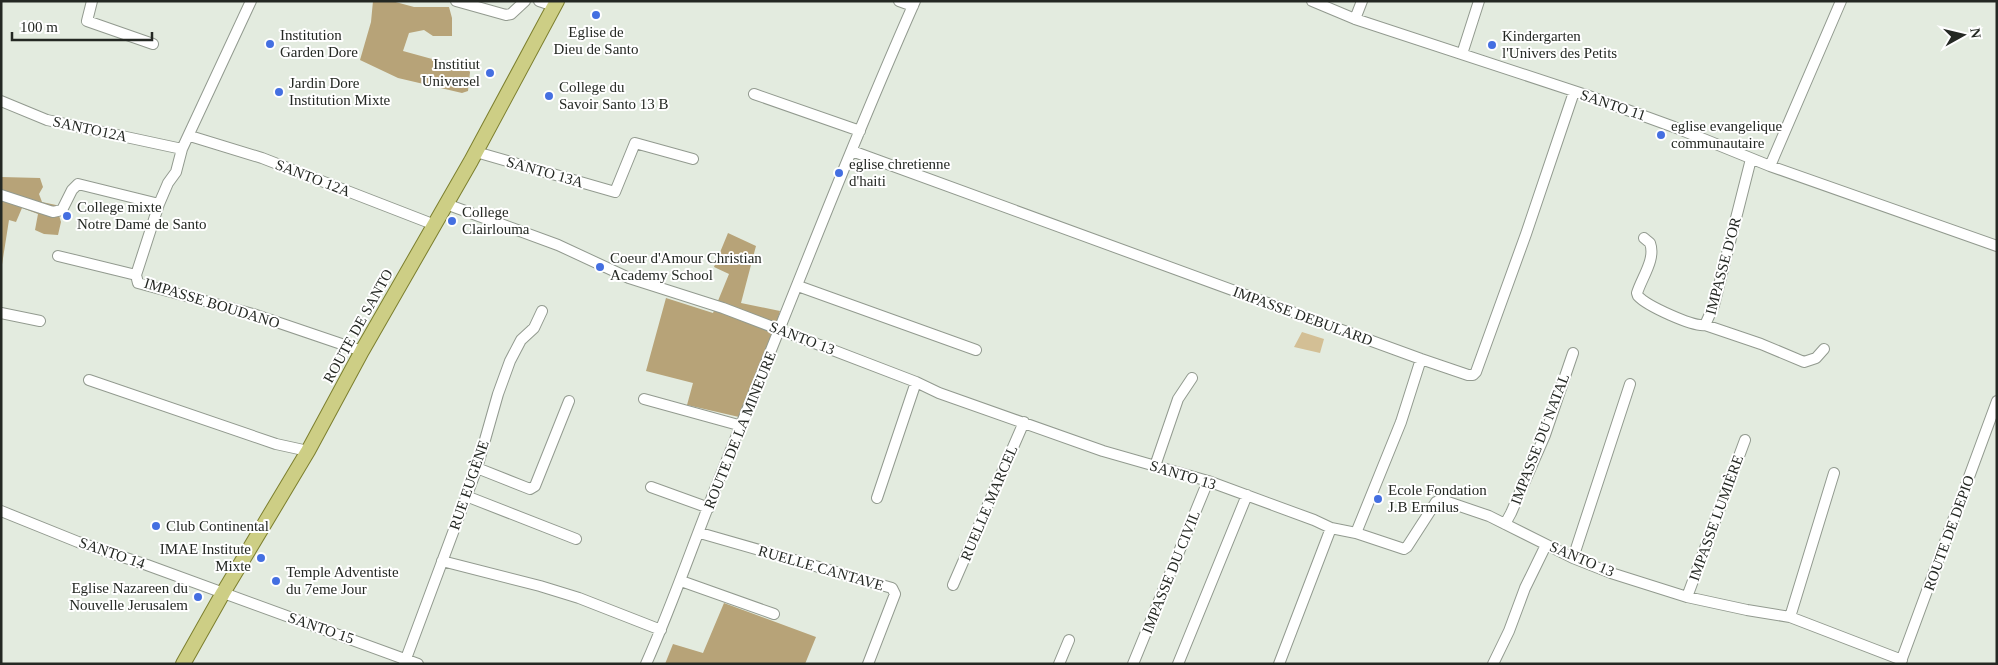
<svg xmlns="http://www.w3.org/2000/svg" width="1998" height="665" viewBox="0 0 1998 665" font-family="Georgia,serif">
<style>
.green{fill:#d3bf95}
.forest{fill:#b7a378}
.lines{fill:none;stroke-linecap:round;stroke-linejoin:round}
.minor-casing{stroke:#929a8f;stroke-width:12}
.major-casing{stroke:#7c7f2e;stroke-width:16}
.minor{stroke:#fff;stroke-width:10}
.major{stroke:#cdce85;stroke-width:14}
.poi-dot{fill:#446fe1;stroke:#fff;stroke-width:2}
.labels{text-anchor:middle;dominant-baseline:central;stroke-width:4;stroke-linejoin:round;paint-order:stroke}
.poi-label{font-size:15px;fill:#242823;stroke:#fff;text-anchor:start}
.street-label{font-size:15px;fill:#242823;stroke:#fff}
</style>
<rect width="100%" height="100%" fill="#e3ebdf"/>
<!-- green -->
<path class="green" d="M 1302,332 L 1324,339 L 1320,353 L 1294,347 Z"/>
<!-- forest -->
<path class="forest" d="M 373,1 L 392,1 L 414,7 L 449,7 L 452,18 L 452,36 L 433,36 L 424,30 L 409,33 L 403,51 L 443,62 L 463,63 L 470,72 L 468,91 L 462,93 L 398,78 L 360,60 L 371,22 Z
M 1,177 L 40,178 L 43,187 L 39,194 L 42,202 L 56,205 L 61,222 L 58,235 L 44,234 L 35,230 L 38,214 L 22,208 L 16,222 L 9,220 L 1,271 Z
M 728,233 L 756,246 L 741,303 L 780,311 L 774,333 L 739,417 L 687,405 L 693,383 L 646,371 L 666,298 L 713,313 L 729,274 L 714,267 Z
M 724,603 L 816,637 L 805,664 L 665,664 L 673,644 L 703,653 Z"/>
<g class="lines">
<!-- minor casing -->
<g class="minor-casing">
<path id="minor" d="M 92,1 L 87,21 L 153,44
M 251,1 L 182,149 L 176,172 L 168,183 L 159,204 L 136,275 L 138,283 L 253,314 L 362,351
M 456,1 L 506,15 L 511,14 L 525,1
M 539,1 L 554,6
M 899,1 L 913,6
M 1312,1 L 1355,19 L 1586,95 L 1674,127 L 1770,166 L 1997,246
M 1355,19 L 1362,1
M 1462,54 L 1479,1
M 754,94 L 860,131
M 1,101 L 47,120 L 182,149
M 190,136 L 262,158 L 435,225
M 852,151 L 1421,359 L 1468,375 L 1473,375 L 1476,372 L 1526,234 L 1574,92
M 476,152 L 615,192 L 635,143 L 693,159
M 1770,166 L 1841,1
M 1,195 L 53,212 L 62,210 L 72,190 L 78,184 L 159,204
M 446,204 L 558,245 L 629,278 L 723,308 L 916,382 L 939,393 L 1103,451 L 1208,481 L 1314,520 L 1331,528 L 1356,533 L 1404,549 L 1407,547 L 1436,502 L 1442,500 L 1489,516 L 1573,558 L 1611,573 L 1687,597 L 1747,610 L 1790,617 L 1902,660
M 1644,238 L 1650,243 C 1656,259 1642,277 1637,293 L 1638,296 C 1647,306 1693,327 1705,325 L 1714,305 L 1751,159
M 58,256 L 136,275
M 798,286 L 976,350
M 1,313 L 40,321
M 1705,325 L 1761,344 L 1804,362 L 1816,358 L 1824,349
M 89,380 L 276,444 L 308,451
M 644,399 L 742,426
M 1155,466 L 1178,399 L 1192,378
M 477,468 L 530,489 L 535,486 L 569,401
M 651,487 L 709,508
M 466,496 L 576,539
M 877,498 L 916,382
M 1,511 L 78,542 L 147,565 L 418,664
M 1505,524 L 1511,513 L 1545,435 L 1573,353
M 700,533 L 892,588 L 895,594 L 868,664
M 1356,533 L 1401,422 L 1421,359
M 1573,558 L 1630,384
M 442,561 L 540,586 L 579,598 L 661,630
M 681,581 L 774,614
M 953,585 L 1024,422
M 1687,597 L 1745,440
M 1790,617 L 1834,473
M 404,664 L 477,468 L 498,394 L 510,361 L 521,340 L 534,328 L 542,311
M 646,664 C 675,599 697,532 724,467 C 787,312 847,155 915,1
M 1059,664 L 1069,640
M 1133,664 L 1208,481
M 1178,664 L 1247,495
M 1279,664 L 1331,528
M 1493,664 L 1509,631 L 1525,588 L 1546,545
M 1900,664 L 1997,401"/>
</g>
<!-- major casing -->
<g class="major-casing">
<path id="major" d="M 183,664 L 223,593 L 308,451 L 362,351 L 471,161 L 557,1"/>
</g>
<!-- minor -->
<use href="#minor" class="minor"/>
<!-- major -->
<use href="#major" class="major"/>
</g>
<!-- markers -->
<g class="poi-dot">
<circle cx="596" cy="15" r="5"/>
<circle cx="270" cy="44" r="5"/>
<circle cx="1492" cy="45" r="5"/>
<circle cx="490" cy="73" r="5"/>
<circle cx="279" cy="92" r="5"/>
<circle cx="549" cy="96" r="5"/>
<circle cx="1661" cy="135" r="5"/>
<circle cx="839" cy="173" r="5"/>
<circle cx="67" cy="216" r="5"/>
<circle cx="452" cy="221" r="5"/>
<circle cx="600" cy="267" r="5"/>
<circle cx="1378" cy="499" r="5"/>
<circle cx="156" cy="526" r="5"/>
<circle cx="261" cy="558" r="5"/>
<circle cx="276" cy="581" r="5"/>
<circle cx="198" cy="597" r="5"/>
</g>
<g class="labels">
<!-- poi labels -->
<g class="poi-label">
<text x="596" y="32" text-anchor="middle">Eglise de<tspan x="596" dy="17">Dieu de Santo</tspan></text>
<text x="280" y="35">Institution<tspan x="280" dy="17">Garden Dore</tspan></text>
<text x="1502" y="36">Kindergarten<tspan x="1502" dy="17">l'Univers des Petits</tspan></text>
<text x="480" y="64" text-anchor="end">Institiut<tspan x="480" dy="17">Universel</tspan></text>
<text x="289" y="83">Jardin Dore<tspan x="289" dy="17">Institution Mixte</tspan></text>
<text x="559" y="87">College du<tspan x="559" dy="17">Savoir Santo 13 B</tspan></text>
<text x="1671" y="126">eglise evangelique<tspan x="1671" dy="17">communautaire</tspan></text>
<text x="849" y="164">eglise chretienne<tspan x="849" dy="17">d'haiti</tspan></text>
<text x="77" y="207">College mixte<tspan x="77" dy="17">Notre Dame de Santo</tspan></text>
<text x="462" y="212">College<tspan x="462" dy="17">Clairlouma</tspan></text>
<text x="610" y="258">Coeur d'Amour Christian<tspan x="610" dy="17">Academy School</tspan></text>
<text x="1388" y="490">Ecole Fondation<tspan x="1388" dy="17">J.B Ermilus</tspan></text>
<text x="166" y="526">Club Continental</text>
<text x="251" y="549" text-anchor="end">IMAE Institute<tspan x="251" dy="17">Mixte</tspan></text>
<text x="286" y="572">Temple Adventiste<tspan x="286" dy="17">du 7eme Jour</tspan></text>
<text x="188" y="588" text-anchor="end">Eglise Nazareen du<tspan x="188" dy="17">Nouvelle Jerusalem</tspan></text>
</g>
<!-- street labels -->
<g class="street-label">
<text transform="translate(1613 105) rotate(19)">SANTO 11</text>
<text transform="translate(90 129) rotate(12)">SANTO12A</text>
<text transform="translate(545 172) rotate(16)">SANTO 13A</text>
<text transform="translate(313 178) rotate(21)">SANTO 12A</text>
<text transform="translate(1723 266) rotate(-75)">IMPASSE D'OR</text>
<text transform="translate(212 303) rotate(17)">IMPASSE BOUDANO</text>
<text transform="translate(1303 316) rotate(20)">IMPASSE DEBULARD</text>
<text transform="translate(358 326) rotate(-61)">ROUTE DE SANTO</text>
<text transform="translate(802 338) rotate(21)">SANTO 13</text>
<text transform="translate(740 430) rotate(-68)">ROUTE DE LA MINEURE</text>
<text transform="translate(1540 439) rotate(-69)">IMPASSE DU NATAL</text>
<text transform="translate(1183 475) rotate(17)">SANTO 13</text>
<text transform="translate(469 485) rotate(-71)">RUE EUGÈNE</text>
<text transform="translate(989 503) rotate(-67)">RUELLE MARCEL</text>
<text transform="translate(1716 518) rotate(-70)">IMPASSE LUMIÈRE</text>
<text transform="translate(1949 533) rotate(-70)">ROUTE DE DEPIO</text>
<text transform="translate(112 553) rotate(19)">SANTO 14</text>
<text transform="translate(1582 559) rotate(23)">SANTO 13</text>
<text transform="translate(821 568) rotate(16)">RUELLE CANTAVE</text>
<text transform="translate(1171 572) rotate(-68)">IMPASSE DU CIVIL</text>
<text transform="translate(321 628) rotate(19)">SANTO 15</text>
</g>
</g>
<!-- border -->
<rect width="1998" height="665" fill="none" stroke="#242823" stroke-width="5"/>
<!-- north arrow -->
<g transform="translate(1963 35) rotate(82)" stroke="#ffffff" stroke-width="4" paint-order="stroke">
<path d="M0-4L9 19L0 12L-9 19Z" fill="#242823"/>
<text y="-8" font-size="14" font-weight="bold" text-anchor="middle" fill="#242823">N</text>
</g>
<!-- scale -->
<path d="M12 32v8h140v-8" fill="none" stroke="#242823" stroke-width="2.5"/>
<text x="20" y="32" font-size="15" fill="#242823" stroke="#ffffff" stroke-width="4" paint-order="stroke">100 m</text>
</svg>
